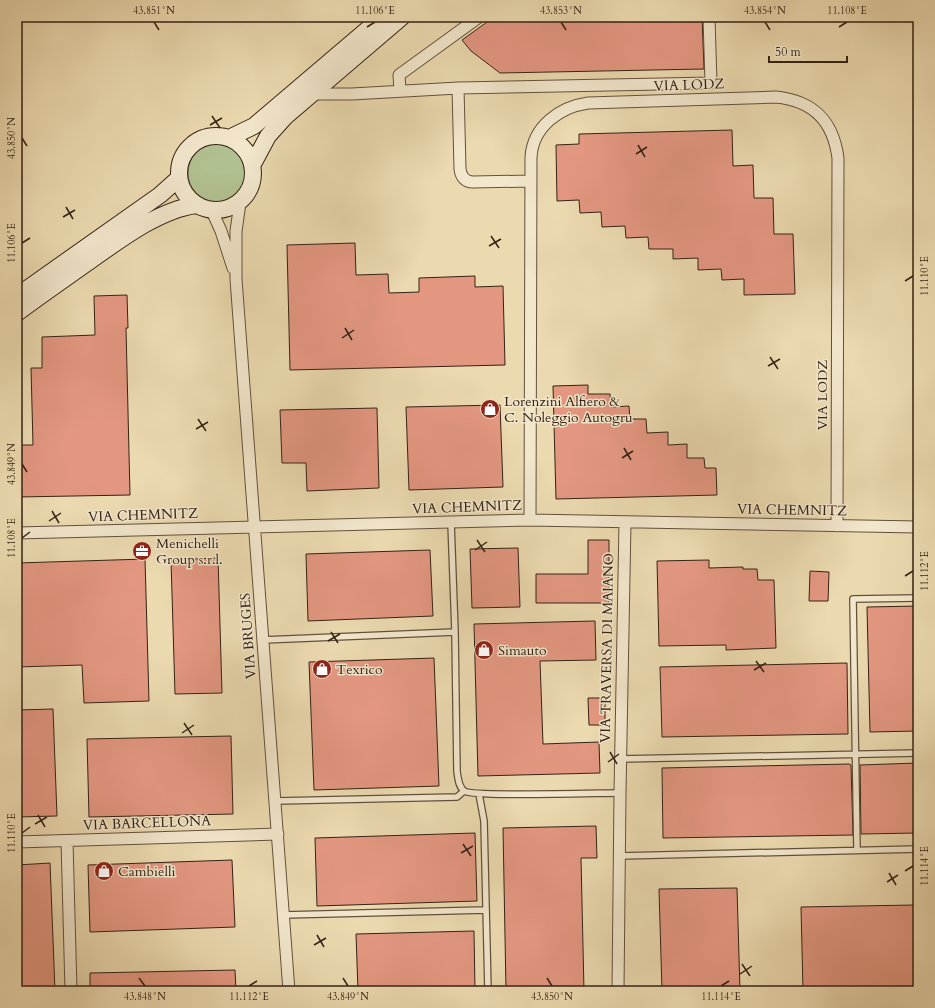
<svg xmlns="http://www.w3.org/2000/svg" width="935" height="1008" viewBox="0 0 935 1008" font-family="Cardo,serif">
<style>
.green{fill:#b1c090;stroke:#727152}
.building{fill:#e39781;stroke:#342215}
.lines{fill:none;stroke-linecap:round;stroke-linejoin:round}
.service-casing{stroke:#62503c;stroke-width:8}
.minor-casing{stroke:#62503c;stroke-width:13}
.secondary-casing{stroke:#342215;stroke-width:18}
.service{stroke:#f2e6cb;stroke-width:5.5}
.minor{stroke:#f2e6cb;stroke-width:11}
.secondary{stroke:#f2e6cb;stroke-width:16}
.ticks{fill:none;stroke:#342215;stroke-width:1.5}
.labels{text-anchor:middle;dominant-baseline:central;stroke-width:3;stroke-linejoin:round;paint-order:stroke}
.street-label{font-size:14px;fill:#342215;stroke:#f2e6cb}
.poi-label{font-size:14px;fill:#342215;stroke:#f2e6cb;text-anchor:start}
.neatline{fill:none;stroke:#342215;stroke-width:1.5}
.ticks-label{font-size:10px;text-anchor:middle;fill:#342215}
</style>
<rect width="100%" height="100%" fill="#ebd9af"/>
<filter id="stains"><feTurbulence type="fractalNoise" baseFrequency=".005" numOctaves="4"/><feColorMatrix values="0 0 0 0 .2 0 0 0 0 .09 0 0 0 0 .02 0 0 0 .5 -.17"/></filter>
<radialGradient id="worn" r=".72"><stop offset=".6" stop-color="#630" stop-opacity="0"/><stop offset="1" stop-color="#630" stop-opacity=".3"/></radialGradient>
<!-- green -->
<path class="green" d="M188 173a29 29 0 1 1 58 0a29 29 0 1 1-58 0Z"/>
<!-- building -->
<path class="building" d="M 494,17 L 702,17 L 704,69 L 500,73 L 471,51 L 462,40 Z
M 732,130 L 733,166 L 753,165 L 754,198 L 773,198 L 774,234 L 793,234 L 795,294 L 744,295 L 744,279 L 722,280 L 721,269 L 698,270 L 698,258 L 673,259 L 673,249 L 649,249 L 648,237 L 626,238 L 625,226 L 602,227 L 601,212 L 580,213 L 579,200 L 557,201 L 556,145 L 579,144 L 579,134 Z
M 355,243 L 356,275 L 388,274 L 389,293 L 419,292 L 419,278 L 475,276 L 475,287 L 503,286 L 505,365 L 290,370 L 287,245 Z
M 127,295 L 128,328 L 126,328 L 130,495 L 17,497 L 17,445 L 33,445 L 31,368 L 42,368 L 42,337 L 95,335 L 94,296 Z
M 588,385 L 588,394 L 610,394 L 611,407 L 629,406 L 630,419 L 646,419 L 647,433 L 668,432 L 668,445 L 687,444 L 687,458 L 704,458 L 705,468 L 716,468 L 717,495 L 556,499 L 553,386 Z
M 500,405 L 503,487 L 409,490 L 406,407 Z
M 377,408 L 379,488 L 307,491 L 306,463 L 282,463 L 280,410 Z
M 588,540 L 609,540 L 609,603 L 536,603 L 536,574 L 588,574 Z
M 518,548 L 520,607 L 472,608 L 470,549 Z
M 430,550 L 433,616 L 308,621 L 306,554 Z
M 218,558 L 222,693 L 175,694 L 171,560 Z
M 145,559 L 149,701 L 84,703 L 82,665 L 17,667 L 17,563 Z
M 709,560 L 709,568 L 743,567 L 743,569 L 757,569 L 758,580 L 774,580 L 776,648 L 726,650 L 726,645 L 659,646 L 657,561 Z
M 810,571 L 829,572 L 828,601 L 809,601 Z
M 918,606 L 918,731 L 870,732 L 867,607 Z
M 595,621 L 596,660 L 540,661 L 543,744 L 599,742 L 600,773 L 478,776 L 474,624 Z
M 434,658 L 439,786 L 314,790 L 309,662 Z
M 847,663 L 848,734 L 662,737 L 660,667 Z
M 588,698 L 605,698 L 605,725 L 589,725 Z
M 53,709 L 57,816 L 17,817 L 17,710 Z
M 231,736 L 233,814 L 89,817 L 87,739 Z
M 918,763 L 918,833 L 861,834 L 860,765 Z
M 849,764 L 851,765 L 853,835 L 663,838 L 662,768 Z
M 596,826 L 597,858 L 581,858 L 584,991 L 506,991 L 503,828 Z
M 475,833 L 477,901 L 317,906 L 315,838 Z
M 232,860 L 235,927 L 90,932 L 88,865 Z
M 50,863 L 55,991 L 17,991 L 17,865 Z
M 737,888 L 740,991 L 662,991 L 659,889 Z
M 914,905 L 916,991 L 803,991 L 801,907 Z
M 474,931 L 475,991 L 358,991 L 356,934 Z
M 235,970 L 236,991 L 90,991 L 90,973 Z"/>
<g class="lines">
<!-- service casing -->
<g class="service-casing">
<path id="service" d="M 451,522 L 455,632 L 457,771 C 458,777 458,786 464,791 C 472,797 600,793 620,793
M 263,640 L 455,632
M 620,759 L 918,753
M 479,794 L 484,821 L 488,991
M 276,801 L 457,797 L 464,791
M 857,850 L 853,599 L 918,598
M 619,856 L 918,849
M 283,915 L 486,910"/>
</g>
<!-- minor casing -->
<g class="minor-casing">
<path id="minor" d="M 458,88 L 711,83 L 709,17
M 400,91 L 399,75 L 479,17
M 311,94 L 352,94 L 458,88 L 460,169 C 461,177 465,182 473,182 L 531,181
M 240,203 L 236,231 L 236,279 L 289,991
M 212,211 L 221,231 L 233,268
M 530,520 L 531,157 C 533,126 560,107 588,103 L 776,97 C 813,101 833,120 838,158 L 837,526
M 17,533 L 530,520 L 918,527
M 67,841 L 71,991
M 17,842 L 278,834
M 618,991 L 620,793 L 625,522"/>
</g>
<!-- secondary casing -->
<g class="secondary-casing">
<path id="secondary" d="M179 173a37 37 0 1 1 74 0a37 37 0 1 1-74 0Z
M 229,138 L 254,126 L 382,17
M 253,164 L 268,136 L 285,117 L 402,17
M 17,296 L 160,195 L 179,178
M 17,313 C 40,296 63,280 87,263 C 117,242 158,210 196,205"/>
</g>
<!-- service -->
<use href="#service" class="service"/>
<!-- minor -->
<use href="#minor" class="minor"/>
<!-- secondary -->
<use href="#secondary" class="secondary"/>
</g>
<!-- ticks -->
<path class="ticks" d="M 154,22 L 159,30M 561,22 L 566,30M 765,22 L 770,30M 367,27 L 375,22M 839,27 L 847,22M 212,116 L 220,128M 210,125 L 222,118M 22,138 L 27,146M 638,145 L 645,157M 636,154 L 647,147M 66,207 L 73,219M 63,217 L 75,210M 491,236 L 499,248M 22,243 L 30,238M 489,246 L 501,239M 905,281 L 913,276M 345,328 L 352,340M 342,338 L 354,330M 770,357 L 778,369M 768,366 L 780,359M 198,419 L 206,431M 196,429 L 208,422M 624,448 L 631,460M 622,458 L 633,451M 22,464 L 27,472M 52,511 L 59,523M 49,521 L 61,513M 22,538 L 30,532M 477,540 L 485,552M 475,550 L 487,542M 905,576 L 913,571M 331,632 L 338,643M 328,641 L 340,634M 756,661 L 764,672M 754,670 L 766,663M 184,723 L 192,735M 182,733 L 194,725M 610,752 L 617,764M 608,762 L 619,754M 38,815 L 45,827M 35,824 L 47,817M 22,833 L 30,827M 463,844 L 471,856M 461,853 L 473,846M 905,871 L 913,866M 889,873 L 896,885M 887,882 L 898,875M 317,935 L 324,947M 314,945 L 326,938M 742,964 L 750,976M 740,974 L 752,966M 139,978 L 145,986M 343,978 L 348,986M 547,978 L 552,986M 249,986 L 257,981M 721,986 L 729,981"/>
<!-- icons -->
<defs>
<g id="shop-disc" transform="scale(1)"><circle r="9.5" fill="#8f2418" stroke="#f2e6cb"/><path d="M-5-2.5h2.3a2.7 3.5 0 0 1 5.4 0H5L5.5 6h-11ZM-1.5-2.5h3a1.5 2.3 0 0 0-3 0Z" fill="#fff"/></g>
<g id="office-disc" transform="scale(1)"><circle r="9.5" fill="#8f2418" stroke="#f2e6cb"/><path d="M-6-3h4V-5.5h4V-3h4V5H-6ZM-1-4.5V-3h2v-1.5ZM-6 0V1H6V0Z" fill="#fff"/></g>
</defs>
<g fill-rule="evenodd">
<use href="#shop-disc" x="490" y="409"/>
<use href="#office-disc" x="142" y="551"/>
<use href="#shop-disc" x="484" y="650"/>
<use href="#shop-disc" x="322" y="669"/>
<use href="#shop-disc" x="104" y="871"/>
</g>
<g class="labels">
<!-- street labels -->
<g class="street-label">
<text transform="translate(689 85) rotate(-2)">VIA LODZ</text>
<text transform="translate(822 395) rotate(-90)">VIA LODZ</text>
<text transform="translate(467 507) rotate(-2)">VIA CHEMNITZ</text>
<text transform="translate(792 510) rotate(1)">VIA CHEMNITZ</text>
<text transform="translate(143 515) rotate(-2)">VIA CHEMNITZ</text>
<text transform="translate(248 636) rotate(-94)">VIA BRUGES</text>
<text transform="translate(607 648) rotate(-89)">VIA TRAVERSA DI MAIANO</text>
<text transform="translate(147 823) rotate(-2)">VIA BARCELLONA</text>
</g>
<!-- poi labels -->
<g class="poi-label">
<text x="504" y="401">Lorenzini Alfiero &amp;<tspan x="504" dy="16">C. Noleggio Autogru</tspan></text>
<text x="156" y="543">Menichelli<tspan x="156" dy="16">Group s.r.l.</tspan></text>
<text x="498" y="650">Simauto</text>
<text x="336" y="669">Texrico</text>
<text x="118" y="871">Cambielli</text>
</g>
</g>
<!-- margin -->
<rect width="935" height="1008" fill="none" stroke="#ebd9af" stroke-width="44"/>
<!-- scale -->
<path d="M769 56v6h78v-6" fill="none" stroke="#342215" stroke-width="2"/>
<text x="775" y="56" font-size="12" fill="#342215" stroke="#f2e6cb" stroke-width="3" paint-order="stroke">50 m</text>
<rect x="22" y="22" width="891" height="964" class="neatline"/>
<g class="ticks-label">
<text x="154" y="14">43.851°N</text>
<text x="375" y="14">11.106°E</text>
<text x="561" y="14">43.853°N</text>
<text x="765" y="14">43.854°N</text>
<text x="847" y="14">11.108°E</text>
<text transform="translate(11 138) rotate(-90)" y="4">43.850°N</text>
<text transform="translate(11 243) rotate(-90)" y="4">11.106°E</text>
<text transform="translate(924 276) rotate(-90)" y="4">11.110°E</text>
<text transform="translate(11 464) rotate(-90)" y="4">43.849°N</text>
<text transform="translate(11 538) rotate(-90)" y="4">11.108°E</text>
<text transform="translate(924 571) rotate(-90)" y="4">11.112°E</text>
<text transform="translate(11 833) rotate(-90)" y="4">11.110°E</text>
<text transform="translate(924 866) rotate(-90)" y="4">11.114°E</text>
<text x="145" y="1000">43.848°N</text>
<text x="249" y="1000">11.112°E</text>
<text x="348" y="1000">43.849°N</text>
<text x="552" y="1000">43.850°N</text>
<text x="721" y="1000">11.114°E</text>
</g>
<rect width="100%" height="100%" filter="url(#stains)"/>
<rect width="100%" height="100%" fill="url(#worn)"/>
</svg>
